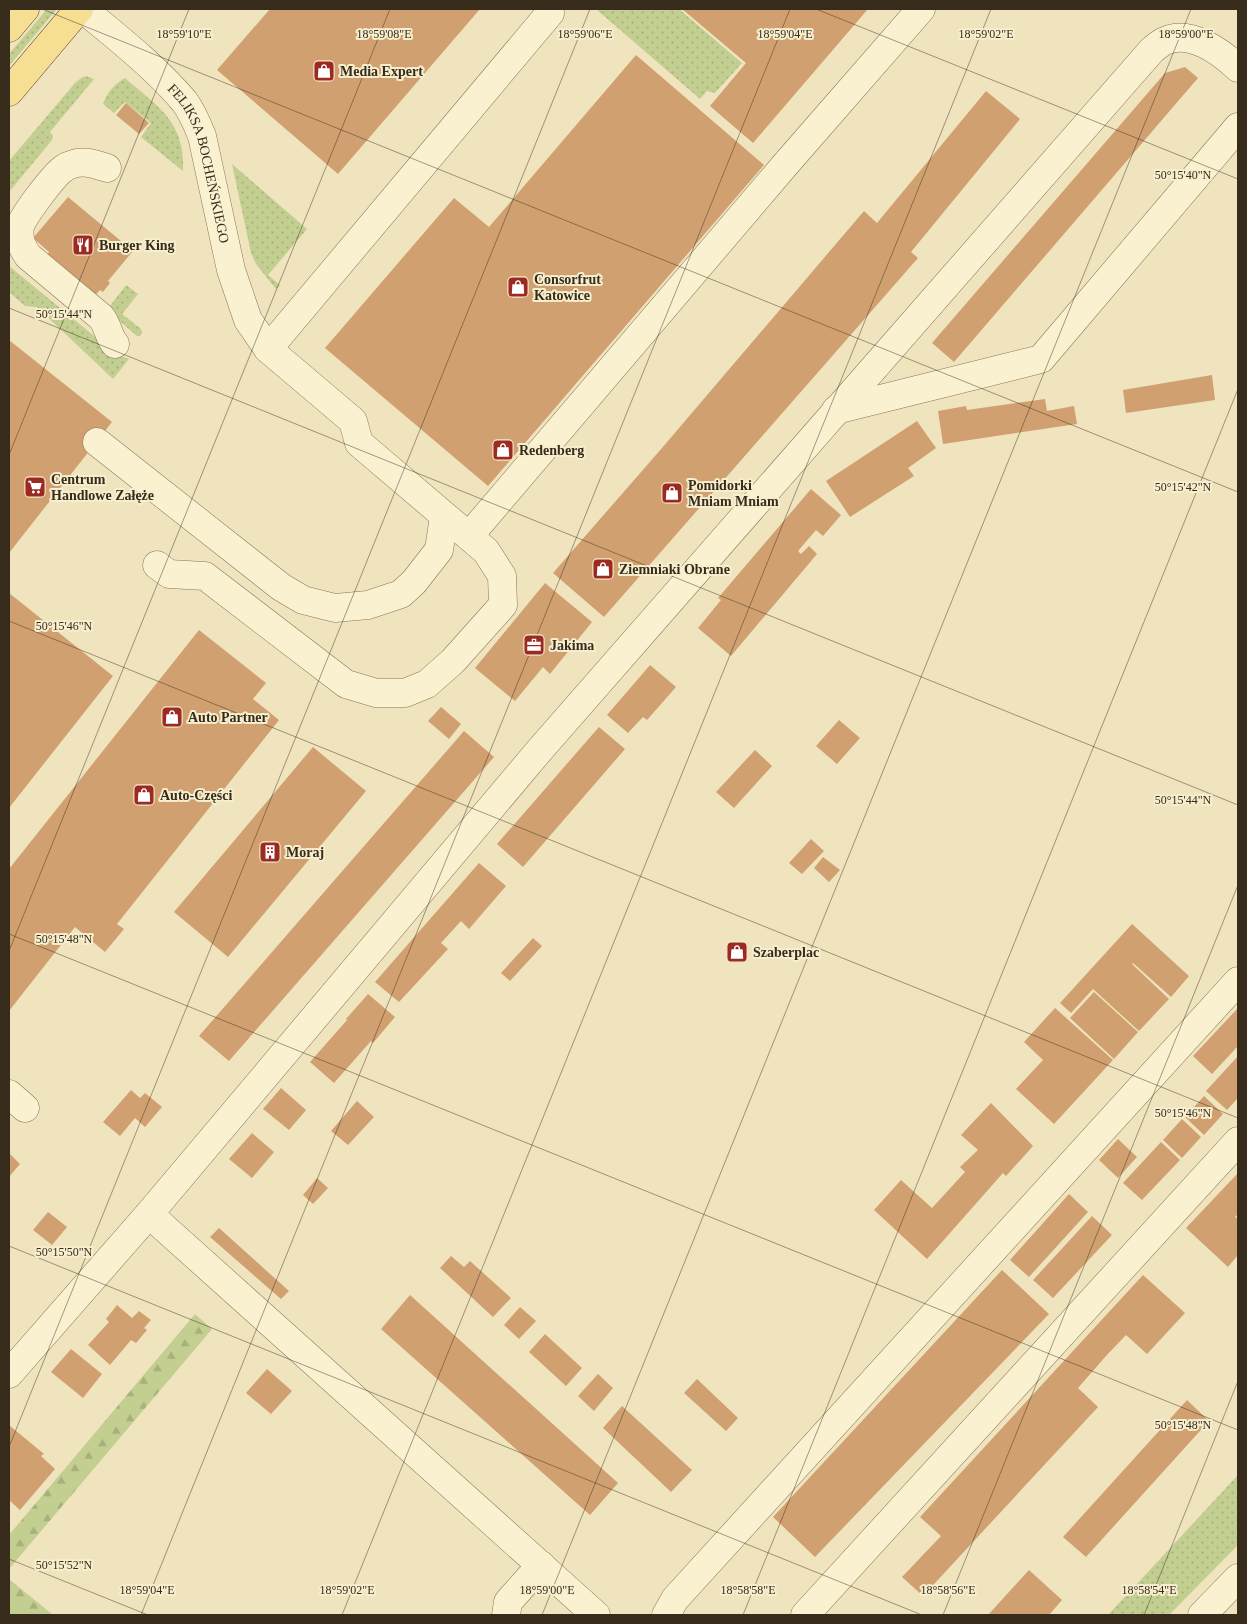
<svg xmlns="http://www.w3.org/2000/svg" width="1247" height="1624" viewBox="0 0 1247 1624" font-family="'Times New Roman',serif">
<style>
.grass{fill:url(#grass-dots)}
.forest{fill:url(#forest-firs)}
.building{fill:#d0a071}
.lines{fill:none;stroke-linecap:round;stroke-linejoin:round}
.minor-casing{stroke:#897556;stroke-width:29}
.major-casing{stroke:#56422b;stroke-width:29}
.minor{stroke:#faf1d1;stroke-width:28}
.major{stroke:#f6de93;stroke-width:28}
.ticks{fill:none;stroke:#372b1b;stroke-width:1;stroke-opacity:0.45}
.labels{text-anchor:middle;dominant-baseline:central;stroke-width:4;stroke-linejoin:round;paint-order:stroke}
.poi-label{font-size:14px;font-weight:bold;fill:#372b1b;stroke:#f7eece;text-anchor:start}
.street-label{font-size:14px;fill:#372b1b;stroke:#f7eece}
.ticks-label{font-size:12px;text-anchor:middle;fill:#372b1b;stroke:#f7eece;stroke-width:4;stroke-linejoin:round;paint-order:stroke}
</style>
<defs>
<pattern id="grass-dots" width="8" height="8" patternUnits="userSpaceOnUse" patternTransform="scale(1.25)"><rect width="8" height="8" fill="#c3ce91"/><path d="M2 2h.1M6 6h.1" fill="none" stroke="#a8b17c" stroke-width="1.8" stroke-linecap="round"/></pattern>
<pattern id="forest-firs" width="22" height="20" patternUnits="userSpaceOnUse" patternTransform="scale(1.25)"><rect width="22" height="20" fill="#c3ce91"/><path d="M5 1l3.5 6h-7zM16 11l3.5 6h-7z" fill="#a8b17c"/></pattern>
</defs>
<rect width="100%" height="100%" fill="#f0e4be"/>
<!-- grass -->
<path class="grass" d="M 47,9 L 57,9 L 9,66 L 9,54 Z
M 596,9 L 679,9 L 742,63 L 715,93 L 707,91 L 700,99 Z
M 86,76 L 94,79 L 50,132 L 53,136 L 52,140 L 9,192 L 9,161 L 75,83 L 81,78 Z
M 125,78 C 159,108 185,121 183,171 L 141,137 L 151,123 L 125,102 L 114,113 L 103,104 C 107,93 114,84 125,78 Z
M 232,164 L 307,229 L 268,275 L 280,285 L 276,289 L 256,264 L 251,253 Z
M 9,266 L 116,354 L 129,359 L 113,379 L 37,307 L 25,306 L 9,292 Z
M 126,285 L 138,294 L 122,314 L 141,329 L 142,333 L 140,336 L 137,336 L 107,310 Z
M 1238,1475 L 1238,1545 L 1169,1615 L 1108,1615 Z"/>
<!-- forest -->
<path class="forest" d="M 195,1314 L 212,1329 L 9,1569 L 9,1535 Z
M 9,1579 L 53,1615 L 9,1615 Z"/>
<!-- building -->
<path class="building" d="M 270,9 L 480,9 L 338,174 L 217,70 Z
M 682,9 L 868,9 L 753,143 L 710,106 L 746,63 Z
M 636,55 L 764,165 L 488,486 L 325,348 L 454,198 L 489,227 Z
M 1185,67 L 1198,78 L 954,362 L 932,343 L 1165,73 Z
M 986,91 L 1020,119 L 911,252 L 918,258 L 604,617 L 553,573 L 662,448 L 864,211 L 877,223 Z
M 126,103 L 149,123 L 139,134 L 116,115 Z
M 68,197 L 133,251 L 108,281 L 110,283 L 103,292 L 100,290 L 93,298 L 45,258 L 49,252 L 33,238 Z
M 9,340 L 112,422 L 9,553 Z
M 1212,375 L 1215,400 L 1126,413 L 1123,390 Z
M 1045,399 L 1047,411 L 1074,406 L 1077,424 L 943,444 L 938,411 L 966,406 L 967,410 Z
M 917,421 L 936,448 L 908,468 L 914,476 L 850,517 L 826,481 Z
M 811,489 L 841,515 L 823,536 L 816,530 L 798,551 L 801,554 L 809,546 L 817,554 L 731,656 L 698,628 L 721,600 L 718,598 Z
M 545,583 L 592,622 L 550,674 L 543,667 L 515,701 L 475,668 Z
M 9,593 L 113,676 L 9,808 Z
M 199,630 L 266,683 L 253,699 L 279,720 L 117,924 L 124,929 L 105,952 L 75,927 L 9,1011 L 9,869 Z
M 650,665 L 676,687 L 647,720 L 643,717 L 628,733 L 607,715 Z
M 441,707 L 461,724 L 449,739 L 428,721 Z
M 839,720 L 860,738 L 837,764 L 816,746 Z
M 599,727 L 625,749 L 523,867 L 497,844 Z
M 464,731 L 494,757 L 229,1061 L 199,1036 Z
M 313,747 L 366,791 L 228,957 L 174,912 Z
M 755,750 L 772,766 L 734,808 L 716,792 Z
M 811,839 L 824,851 L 802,874 L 789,863 Z
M 823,857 L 840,870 L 829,882 L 814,868 Z
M 479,863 L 506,886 L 469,929 L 461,921 L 441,943 L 448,949 L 399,1002 L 375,982 Z
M 1132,924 L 1189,976 L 1171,997 L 1133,963 L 1132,964 L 1169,999 L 1139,1031 L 1093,989 L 1071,1013 L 1060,1003 Z
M 533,938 L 542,946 L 510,981 L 501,973 Z
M 1094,992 L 1138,1032 L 1114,1059 L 1070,1018 Z
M 368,994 L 395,1017 L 373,1043 L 371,1041 L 334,1083 L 310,1062 L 347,1020 L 352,1024 L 346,1019 Z
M 1055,1008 L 1113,1060 L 1054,1124 L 1016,1089 L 1043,1060 L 1024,1042 Z
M 1238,1008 L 1238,1046 L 1212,1074 L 1193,1056 Z
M 1238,1056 L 1238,1098 L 1227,1110 L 1206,1091 Z
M 281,1088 L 306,1110 L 289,1130 L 263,1109 Z
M 131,1090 L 140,1098 L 145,1093 L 162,1107 L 145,1127 L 135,1118 L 120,1136 L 103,1122 Z
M 1204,1096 L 1223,1114 L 1204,1135 L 1185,1117 Z
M 357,1101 L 374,1117 L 348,1145 L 331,1131 Z
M 991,1103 L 1033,1146 L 1006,1176 L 1003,1173 L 927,1259 L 874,1210 L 901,1180 L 932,1208 L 965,1172 L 960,1167 L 978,1150 L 961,1135 Z
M 1182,1119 L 1201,1137 L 1182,1158 L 1163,1140 Z
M 252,1133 L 274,1152 L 252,1178 L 229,1159 Z
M 1118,1139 L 1137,1157 L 1118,1178 L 1099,1160 Z
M 1161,1142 L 1180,1160 L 1142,1200 L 1123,1183 Z
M 9,1153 L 20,1164 L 9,1177 Z
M 1238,1173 L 1238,1214 L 1235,1217 L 1238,1219 L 1238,1255 L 1228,1267 L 1186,1228 Z
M 317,1178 L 328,1188 L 313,1204 L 303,1195 Z
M 1069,1194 L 1088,1212 L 1029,1277 L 1010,1260 Z
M 48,1212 L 67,1227 L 52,1245 L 33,1230 Z
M 1092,1216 L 1112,1235 L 1053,1298 L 1033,1280 Z
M 219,1228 L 289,1291 L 281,1299 L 210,1237 Z
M 451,1256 L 464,1267 L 470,1261 L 511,1298 L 493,1317 L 440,1268 Z
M 1002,1270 L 1049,1314 L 815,1557 L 773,1517 Z
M 1143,1275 L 1185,1313 L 1147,1354 L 1126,1335 L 1106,1356 L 1078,1388 L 1098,1407 L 923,1596 L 902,1577 L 941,1536 L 920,1517 Z
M 410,1295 L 618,1483 L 590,1515 L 381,1329 Z
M 117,1305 L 132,1318 L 139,1311 L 151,1320 L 144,1328 L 147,1330 L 136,1343 L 131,1340 L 110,1365 L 88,1345 L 109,1322 L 106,1319 Z
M 520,1307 L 536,1321 L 519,1339 L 504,1325 Z
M 545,1334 L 582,1368 L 566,1386 L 529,1352 Z
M 71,1349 L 102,1374 L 83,1398 L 51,1372 Z
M 267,1369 L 292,1391 L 271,1414 L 246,1393 Z
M 598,1374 L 613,1388 L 594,1411 L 578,1396 Z
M 697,1379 L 738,1418 L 726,1431 L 684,1393 Z
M 1187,1400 L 1209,1421 L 1086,1557 L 1063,1537 Z
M 622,1406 L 692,1470 L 671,1492 L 603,1428 Z
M 9,1425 L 44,1454 L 41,1456 L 55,1469 L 20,1510 L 9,1500 Z
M 1029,1570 L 1062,1600 L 1049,1615 L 988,1615 Z"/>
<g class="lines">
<!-- minor casing -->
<g class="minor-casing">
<g id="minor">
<path id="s1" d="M 83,9 C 118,38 155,67 184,101 C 192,111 197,124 202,136 L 231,270 L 248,320 L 268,349 L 353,421 L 359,443 L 486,551 L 502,576 L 503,605 L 453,661 L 427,684 L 405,693 L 376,693 L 346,684 L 205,576 L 169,574 L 157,565"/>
<path d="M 107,168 C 98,165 87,161 77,163 C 73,164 66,166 63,169 C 55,174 21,218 20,227 C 18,239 22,247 28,256 L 101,317 C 108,325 108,336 115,344"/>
<path d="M 268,349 L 550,13"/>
<path d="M 836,410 L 1041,359 L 1238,127"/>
<path d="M 97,442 L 281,587 L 303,600 L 335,608 L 368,605 L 401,594 L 414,582 L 439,550 L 444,516"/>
<path d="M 469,536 L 785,165 L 921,9"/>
<path d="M 9,1094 L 25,1108"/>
<path d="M 149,1214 L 596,1615"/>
<path d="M 9,1374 L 149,1214 L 538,752 L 1152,50 C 1156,47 1160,43 1165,41 C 1190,29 1221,52 1238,68"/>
<path d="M 506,1615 L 508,1602 L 541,1565"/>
<path d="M 666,1615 L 675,1599 L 1238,981"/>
<path d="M 805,1615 L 1238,1141"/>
<path d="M 1202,1615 L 1238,1578"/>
</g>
</g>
<!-- major casing -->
<g class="major-casing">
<path id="major" d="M 9,28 L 25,9
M 9,92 L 79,9"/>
</g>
<!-- minor -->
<use href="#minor" class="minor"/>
<!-- major -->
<use href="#major" class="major"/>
</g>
<!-- ticks -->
<path class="ticks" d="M 42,9 L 1238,492M 816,9 L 1238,179M 9,308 L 1238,805M 9,455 L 189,9M 9,621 L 1238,1118M 9,934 L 1238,1430M 9,951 L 390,9M 9,1246 L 922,1615M 9,1447 L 590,9M 9,1559 L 148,1615M 141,1615 L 790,9M 342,1615 L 991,9M 542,1615 L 1191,9M 743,1615 L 1238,389M 943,1615 L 1238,885M 1144,1615 L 1238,1381"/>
<!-- icons -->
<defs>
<g id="shop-square" transform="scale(1.125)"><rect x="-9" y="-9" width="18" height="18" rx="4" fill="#9b2a23" stroke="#f7eece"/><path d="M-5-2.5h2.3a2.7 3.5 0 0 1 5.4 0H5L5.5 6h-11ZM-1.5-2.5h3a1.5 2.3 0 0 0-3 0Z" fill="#fff"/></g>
<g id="restaurant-square" transform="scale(1.125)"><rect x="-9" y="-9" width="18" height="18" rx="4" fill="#9b2a23" stroke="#f7eece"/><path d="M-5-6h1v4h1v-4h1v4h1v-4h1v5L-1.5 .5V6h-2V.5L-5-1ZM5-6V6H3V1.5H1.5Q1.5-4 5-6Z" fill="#fff"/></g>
<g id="supermarket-square" transform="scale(1.125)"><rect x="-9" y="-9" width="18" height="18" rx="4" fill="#9b2a23" stroke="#f7eece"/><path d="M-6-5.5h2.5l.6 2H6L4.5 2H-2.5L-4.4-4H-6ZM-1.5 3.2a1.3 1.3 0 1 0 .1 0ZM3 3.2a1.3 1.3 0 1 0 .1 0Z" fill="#fff"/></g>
<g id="office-square" transform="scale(1.125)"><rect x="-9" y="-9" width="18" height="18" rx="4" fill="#9b2a23" stroke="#f7eece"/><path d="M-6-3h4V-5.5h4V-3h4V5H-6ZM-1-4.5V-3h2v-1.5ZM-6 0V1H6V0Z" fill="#fff"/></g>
<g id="building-square" transform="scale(1.125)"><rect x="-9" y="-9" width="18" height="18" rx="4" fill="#9b2a23" stroke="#f7eece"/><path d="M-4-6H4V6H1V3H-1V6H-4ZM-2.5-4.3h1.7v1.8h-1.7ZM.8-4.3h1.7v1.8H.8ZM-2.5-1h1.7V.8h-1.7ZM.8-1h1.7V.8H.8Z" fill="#fff"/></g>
</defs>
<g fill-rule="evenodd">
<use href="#shop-square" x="324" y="71"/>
<use href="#restaurant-square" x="83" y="245"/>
<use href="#shop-square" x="518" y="287"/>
<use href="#shop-square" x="503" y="450"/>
<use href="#supermarket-square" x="35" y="487"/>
<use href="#shop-square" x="672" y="493"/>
<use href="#shop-square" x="603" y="569"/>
<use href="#office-square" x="534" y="645"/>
<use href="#shop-square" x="172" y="717"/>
<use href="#shop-square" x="144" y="795"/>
<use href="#building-square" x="270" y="852"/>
<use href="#shop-square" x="737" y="952"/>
</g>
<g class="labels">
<!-- poi labels -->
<g class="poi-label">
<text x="340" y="71">Media Expert</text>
<text x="99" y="245">Burger King</text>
<text x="534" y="279">Consorfrut<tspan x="534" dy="16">Katowice</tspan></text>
<text x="519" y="450">Redenberg</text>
<text x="51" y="479">Centrum<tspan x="51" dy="16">Handlowe Załęże</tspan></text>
<text x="688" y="485">Pomidorki<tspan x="688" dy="16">Mniam Mniam</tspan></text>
<text x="619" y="569">Ziemniaki Obrane</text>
<text x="550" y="645">Jakima</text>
<text x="188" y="717">Auto Partner</text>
<text x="160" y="795">Auto-Części</text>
<text x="286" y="852">Moraj</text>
<text x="753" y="952">Szaberplac</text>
</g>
<!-- street labels -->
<g class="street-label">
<text stroke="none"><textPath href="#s1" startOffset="201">FELIKSA BOCHEŃSKIEGO</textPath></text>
</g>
</g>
<g class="ticks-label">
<text x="785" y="38">18°59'04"E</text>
<text x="986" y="38">18°59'02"E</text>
<text x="1186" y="38">18°59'00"E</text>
<text x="184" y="38">18°59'10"E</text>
<text x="384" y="38">18°59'08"E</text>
<text x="585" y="38">18°59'06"E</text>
<text x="1183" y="179">50°15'40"N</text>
<text x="64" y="318">50°15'44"N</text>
<text x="1183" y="491">50°15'42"N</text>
<text x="64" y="630">50°15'46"N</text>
<text x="1183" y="804">50°15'44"N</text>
<text x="64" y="943">50°15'48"N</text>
<text x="1183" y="1117">50°15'46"N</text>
<text x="64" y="1256">50°15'50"N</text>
<text x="1183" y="1429">50°15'48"N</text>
<text x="64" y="1569">50°15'52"N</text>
<text x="147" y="1594">18°59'04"E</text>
<text x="347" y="1594">18°59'02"E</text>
<text x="547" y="1594">18°59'00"E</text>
<text x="748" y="1594">18°58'58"E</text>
<text x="948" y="1594">18°58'56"E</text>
<text x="1149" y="1594">18°58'54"E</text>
</g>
<!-- border -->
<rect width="1247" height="1624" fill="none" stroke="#372b1b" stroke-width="20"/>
</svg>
